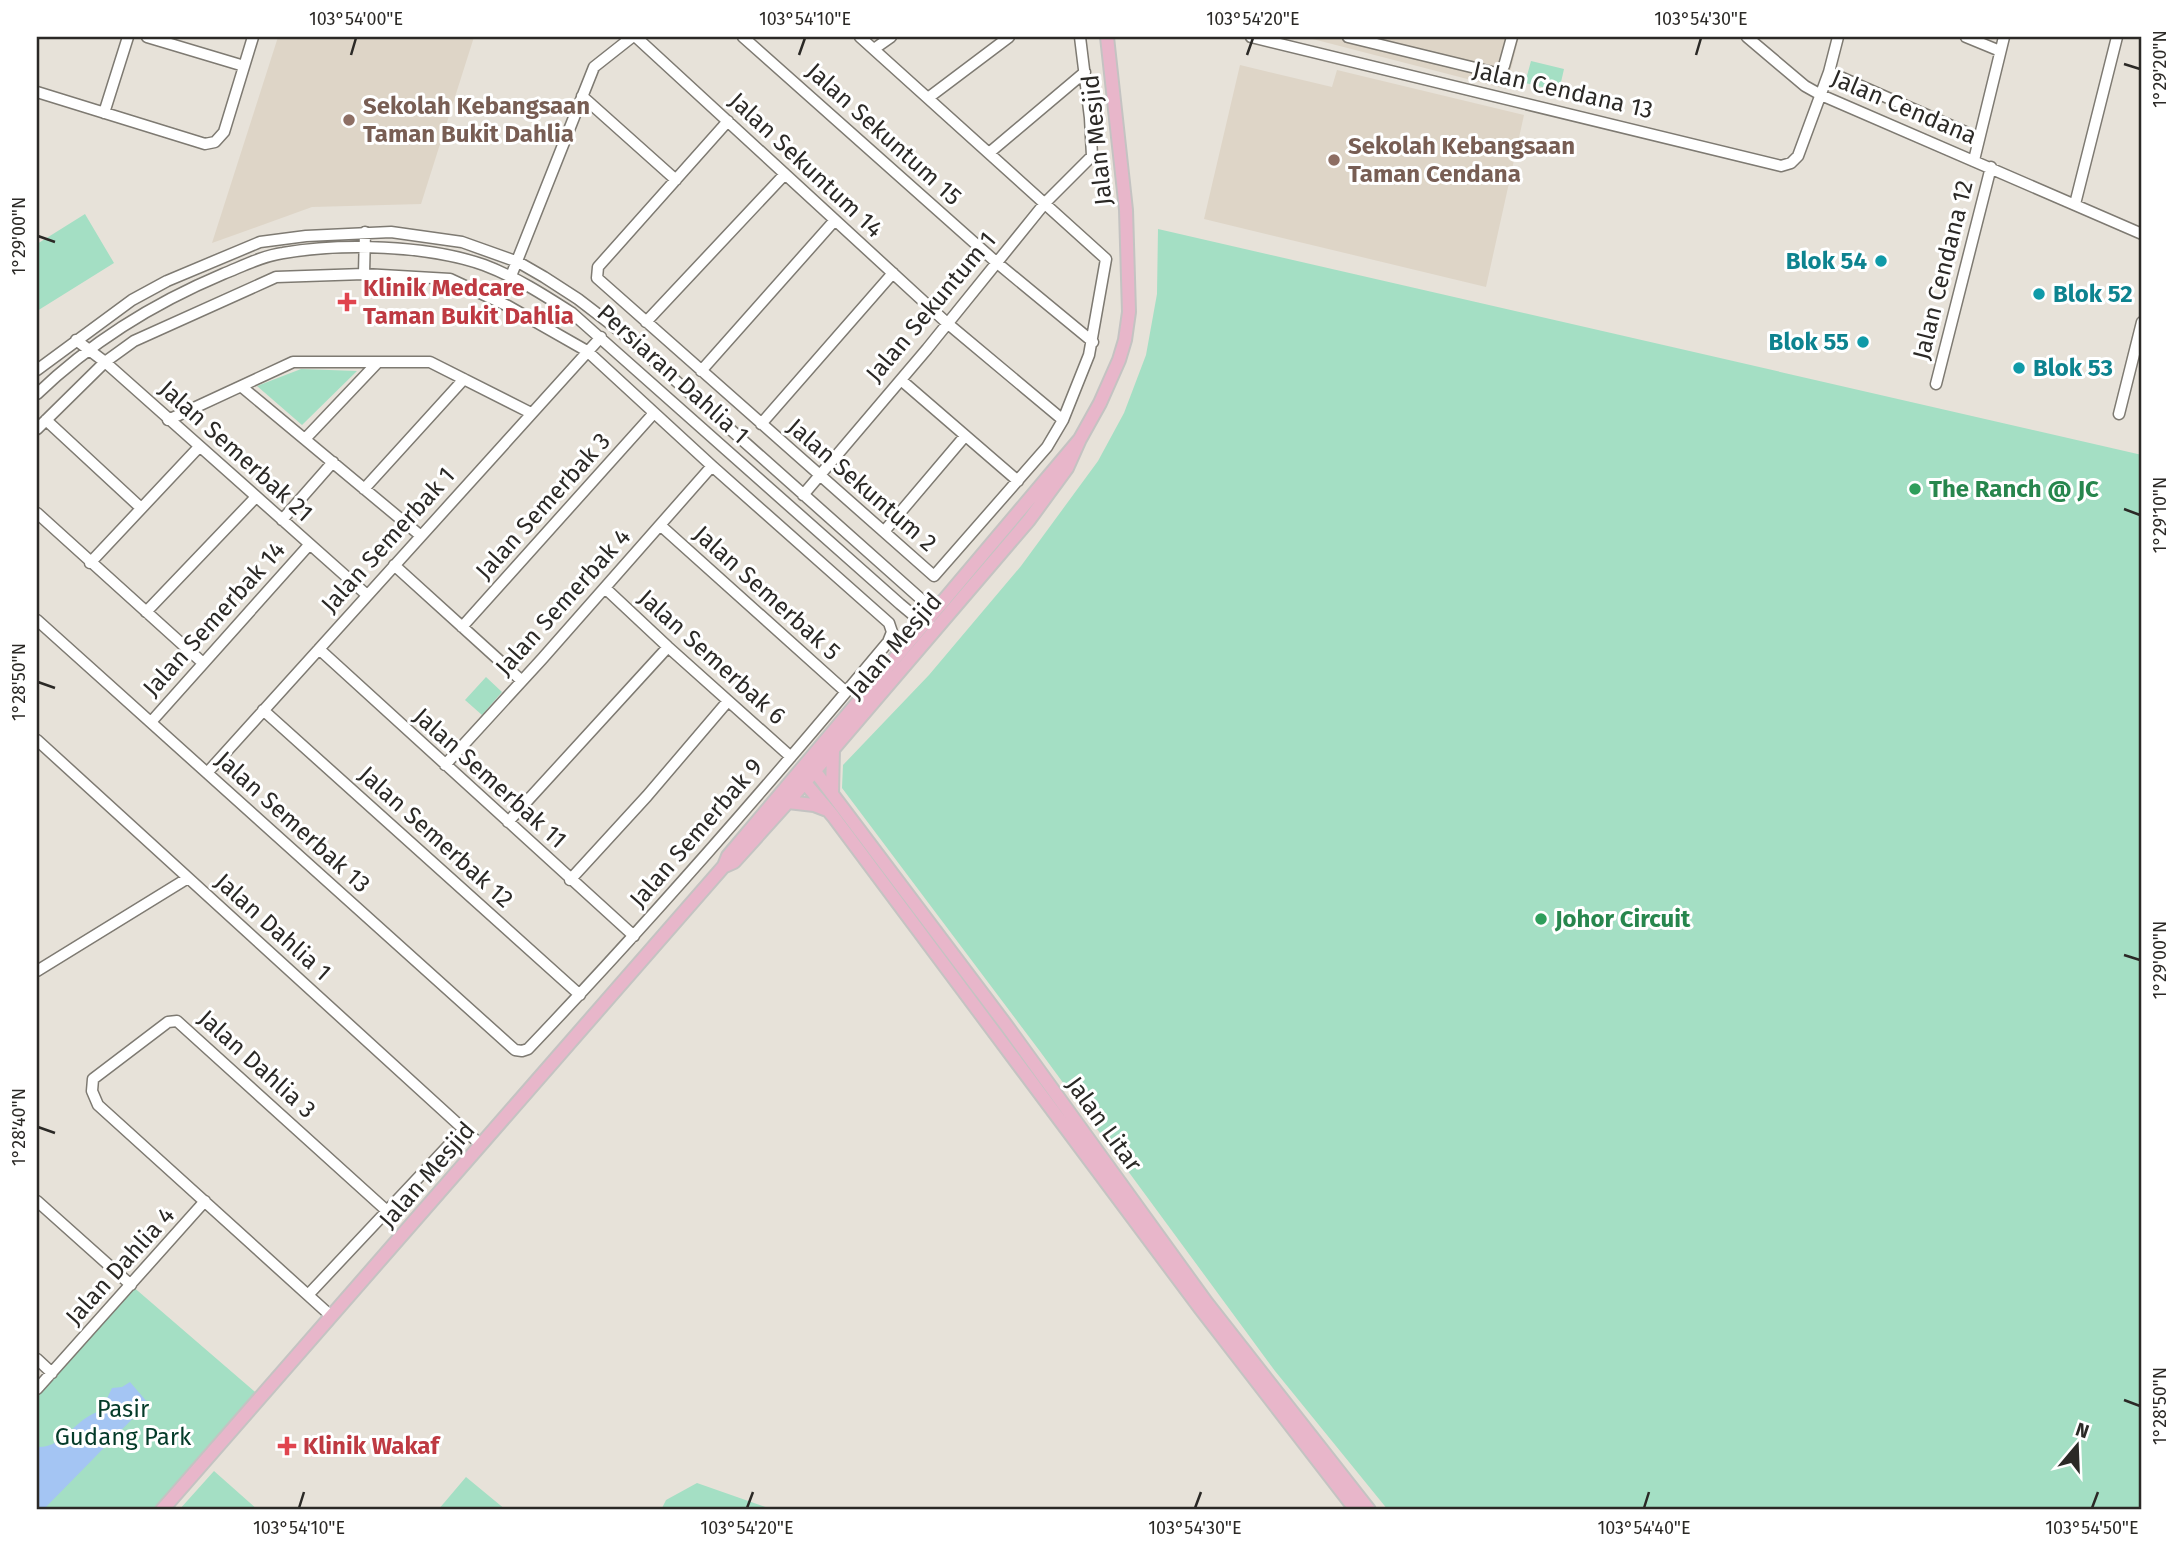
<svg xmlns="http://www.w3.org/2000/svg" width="2179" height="1547" viewBox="0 0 2179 1547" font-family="'Fira Sans',sans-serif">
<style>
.built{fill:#ded5c7}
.green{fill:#a4dfc4}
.water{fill:#a4c5f3}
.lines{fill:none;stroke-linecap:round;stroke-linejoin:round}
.minor-casing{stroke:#7e7a72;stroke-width:13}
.major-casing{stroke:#c4c3c2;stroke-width:16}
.minor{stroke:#fff;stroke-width:10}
.major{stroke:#e8b6ca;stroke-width:12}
.ticks{fill:none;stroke:#2b2926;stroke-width:2.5}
.education-dot{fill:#8d6e63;stroke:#fff;stroke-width:2.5}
.culture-dot{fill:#0f9aa8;stroke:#fff;stroke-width:2.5}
.health-dot{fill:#e0444e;stroke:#fff;stroke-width:2.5}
.leisure-dot{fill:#2e9e5b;stroke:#fff;stroke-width:2.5}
.labels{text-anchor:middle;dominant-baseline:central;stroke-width:6;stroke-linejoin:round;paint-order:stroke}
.street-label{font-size:24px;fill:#2b2926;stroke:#fff}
.education-label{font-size:24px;font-weight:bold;fill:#785e54;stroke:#fff;text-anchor:start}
.culture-label{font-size:24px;font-weight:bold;fill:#0d838f;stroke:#fff;text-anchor:end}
.health-label{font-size:24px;font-weight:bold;fill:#be3a42;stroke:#fff;text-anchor:start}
.leisure-label{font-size:24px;font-weight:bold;fill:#27864d;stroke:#fff;text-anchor:start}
.park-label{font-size:24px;fill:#043b29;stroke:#fff}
.neatline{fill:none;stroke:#2b2926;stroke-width:2.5}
.ticks-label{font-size:18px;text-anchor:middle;fill:#2b2926}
</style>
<rect width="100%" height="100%" fill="#e7e2d9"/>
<!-- built -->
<path class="built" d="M 278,37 L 474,37 L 421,204 L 312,207 L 212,243 Z
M 1305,37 L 1519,37 L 1506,89 Z
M 1240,65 L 1332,87 L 1337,70 L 1524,115 L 1486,287 L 1204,219 Z"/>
<!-- green -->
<path class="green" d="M 1531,61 L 1564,69 L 1559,91 L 1525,83 Z
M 85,214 L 114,263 L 37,311 L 37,244 Z
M 1158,229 L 2142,455 L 2142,1510 L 1388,1510 L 1275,1371 L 1039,1050 L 842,788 L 843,765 L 929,675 L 1021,566 L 1098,461 L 1124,413 L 1146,355 L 1157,294 Z
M 301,369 L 357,371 L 302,425 L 257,386 Z
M 486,677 L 502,692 L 482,715 L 465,700 Z
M 131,1285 L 261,1397 L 162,1510 L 37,1510 L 37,1389 Z
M 214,1471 L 258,1510 L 179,1510 Z
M 466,1477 L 506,1510 L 438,1510 Z
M 697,1483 L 771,1509 L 773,1510 L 661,1510 L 666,1500 Z"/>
<!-- water -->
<path class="water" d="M 130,1382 L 148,1403 L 43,1510 L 37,1510 L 37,1447 C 66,1448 73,1418 101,1411 L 112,1388 L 122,1387 Z"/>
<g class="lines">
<!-- minor casing -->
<g class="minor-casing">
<path id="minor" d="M 147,37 L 244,66
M 636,37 L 947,323 L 1063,420
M 743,37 L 996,262 L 1093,342
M 1251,37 L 1781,166 L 1791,163 L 1798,156 L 1829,72 L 1838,37
M 1348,37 L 1496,73 L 1504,66 L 1512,37
M 1747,37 L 1805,86 L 1821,95 L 2142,234
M 1966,37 L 2000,51
M 874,49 L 891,37
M 1829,72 L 1979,138
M 37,92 L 205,144 L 215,142 L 224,132 L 253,37
M 582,96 L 676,180
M 928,98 L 1009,37
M 104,113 L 128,37
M 728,121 L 598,267 L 597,278 L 934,576 L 1047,447 L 1063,420 L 1089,355 L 1106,259 L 860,37
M 989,153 L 1085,72
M 1974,160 L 2004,37
M 2075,204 L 2117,37
M 364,274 L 365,232
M 511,276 L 594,67 L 632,37
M 646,322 L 785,174
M 76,340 L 105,362 L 367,595
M 37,370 L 132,300 L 167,281 L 260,242 L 306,236 L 391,232 L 462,242 L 518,262 L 544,277 L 578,299 L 621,332 L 922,600 L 933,604 L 945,600
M 701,371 L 835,220
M 901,380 L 1018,481
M 1936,384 L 1991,167
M 242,387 L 421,536
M 37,394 C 91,342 154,303 223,274 C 243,266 262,256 283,253 C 342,243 427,245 484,265 C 516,277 544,295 572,313 L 900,604 L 924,624 L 929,624
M 2119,414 L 2142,322
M 46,420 L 141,508
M 168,420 L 293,362 L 430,362 L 531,413
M 761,424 L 893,273
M 37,429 L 105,362 L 134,341 L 276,277 L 364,274 L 450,279 L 508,306 L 587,351 L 712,466 L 889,623 L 892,632 L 888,642 C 772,781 653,918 528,1049 L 522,1051 L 515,1050 L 37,620
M 305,439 L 378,362
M 364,489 L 464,379
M 803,495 L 927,349 L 1045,203 L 1092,156 L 1090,118 L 1080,37
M 37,513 L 203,663
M 282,520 L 333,462
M 660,525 L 846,692
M 887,528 L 965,436
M 90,563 L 199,447
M 394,565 L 522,681
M 605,588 L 668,647 L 791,757
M 146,612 L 256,497
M 462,627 L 654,413
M 319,649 L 634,936
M 263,710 L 580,995
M 151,722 L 309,545
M 37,740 L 481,1145
M 445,765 L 542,659 L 712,466
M 207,773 L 601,337
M 508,822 L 668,647
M 570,880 L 647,796 L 728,701
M 37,971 L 188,878
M 37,1201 L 131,1285
M 308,1295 L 464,1129
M 331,1316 L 98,1105 L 92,1091 L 93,1079 L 168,1022 L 177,1021 L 387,1211
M 37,1359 L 52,1373
M 37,1389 L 205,1201"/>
</g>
<!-- major casing -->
<g class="major-casing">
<path id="major" d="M 811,766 L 1006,1025 L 1206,1302 L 1369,1510
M 800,777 L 833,816 L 1200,1308 L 1356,1510
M 832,794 L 833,749
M 788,802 L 814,805 L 827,810
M 725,866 L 734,862 L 788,802 L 1029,520 L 1067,468 L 1080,439 L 1100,403 L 1119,360 L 1125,340 L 1129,312 L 1126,210 L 1107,37
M 162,1510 L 724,866 L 728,856 L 1080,439"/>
</g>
<!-- minor -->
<use href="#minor" class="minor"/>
<!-- major -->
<use href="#major" class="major"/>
</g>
<!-- ticks -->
<path class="ticks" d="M 351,55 L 356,38M 799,55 L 805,38M 1247,55 L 1253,38M 1696,55 L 1701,38M 2124,64 L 2140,69M 38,236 L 55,242M 2124,509 L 2140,515M 38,682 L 55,688M 2124,955 L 2140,960M 38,1127 L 55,1133M 2124,1400 L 2140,1406M 299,1508 L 304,1492M 747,1508 L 753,1492M 1195,1508 L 1201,1492M 1644,1508 L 1649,1492M 2092,1508 L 2098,1492"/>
<!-- markers -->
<g class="education-dot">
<circle cx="349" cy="120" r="7"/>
<circle cx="1334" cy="160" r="7"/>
</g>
<g class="culture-dot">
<circle cx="1881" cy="261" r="7"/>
<circle cx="2039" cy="294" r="7"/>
<circle cx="1863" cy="342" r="7"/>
<circle cx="2019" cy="368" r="7"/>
</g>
<g class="health-dot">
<path d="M343.5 291.5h7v7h7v7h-7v7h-7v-7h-7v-7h7z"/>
<path d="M283.5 1435.5h7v7h7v7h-7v7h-7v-7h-7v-7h7z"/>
</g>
<g class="leisure-dot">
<circle cx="1915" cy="489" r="7"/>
<circle cx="1541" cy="919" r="7"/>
</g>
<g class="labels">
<!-- street labels -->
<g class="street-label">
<text transform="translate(1563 90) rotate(13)">Jalan Cendana 13</text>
<text transform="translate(1904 107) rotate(23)">Jalan Cendana</text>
<text transform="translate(884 134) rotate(42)">Jalan Sekuntum 15</text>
<text transform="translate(1097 140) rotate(-96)">Jalan Mesjid</text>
<text transform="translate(806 165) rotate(43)">Jalan Sekuntum 14</text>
<text transform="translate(1943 270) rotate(-76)">Jalan Cendana 12</text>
<text transform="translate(931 307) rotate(-50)">Jalan Sekuntum 1</text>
<text transform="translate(673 374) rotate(42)">Persiaran Dahlia 1</text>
<text transform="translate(236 451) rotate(42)">Jalan Semerbak 21</text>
<text transform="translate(862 485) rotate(41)">Jalan Sekuntum 2</text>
<text transform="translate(543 506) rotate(-48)">Jalan Semerbak 3</text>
<text transform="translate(388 540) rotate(-48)">Jalan Semerbak 1</text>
<text transform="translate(767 593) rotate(42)">Jalan Semerbak 5</text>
<text transform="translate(563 602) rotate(-48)">Jalan Semerbak 4</text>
<text transform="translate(214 619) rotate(-48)">Jalan Semerbak 14</text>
<text transform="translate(894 646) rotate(-49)">Jalan Mesjid</text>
<text transform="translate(712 657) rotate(42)">Jalan Semerbak 6</text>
<text transform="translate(490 778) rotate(42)">Jalan Semerbak 11</text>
<text transform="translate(293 822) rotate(42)">Jalan Semerbak 13</text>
<text transform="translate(696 833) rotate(-49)">Jalan Semerbak 9</text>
<text transform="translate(436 837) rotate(42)">Jalan Semerbak 12</text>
<text transform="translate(273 927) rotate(42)">Jalan Dahlia 1</text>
<text transform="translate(257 1064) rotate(42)">Jalan Dahlia 3</text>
<text transform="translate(1104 1124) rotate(54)">Jalan Litar</text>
<text transform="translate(427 1175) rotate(-49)">Jalan Mesjid</text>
<text transform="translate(120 1266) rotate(-48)">Jalan Dahlia 4</text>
</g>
<!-- education labels -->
<g class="education-label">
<text x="363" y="106">Sekolah Kebangsaan<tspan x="363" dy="28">Taman Bukit Dahlia</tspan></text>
<text x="1348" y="146">Sekolah Kebangsaan<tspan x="1348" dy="28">Taman Cendana</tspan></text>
</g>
<!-- culture labels -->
<g class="culture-label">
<text x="1867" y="261">Blok 54</text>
<text x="2053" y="294" text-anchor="start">Blok 52</text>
<text x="1849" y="342">Blok 55</text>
<text x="2033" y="368" text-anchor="start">Blok 53</text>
</g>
<!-- health labels -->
<g class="health-label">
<text x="363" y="288">Klinik Medcare<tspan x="363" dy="28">Taman Bukit Dahlia</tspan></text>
<text x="303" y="1446">Klinik Wakaf</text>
</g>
<!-- leisure labels -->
<g class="leisure-label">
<text x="1929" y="489">The Ranch @ JC</text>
<text x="1555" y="919">Johor Circuit</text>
</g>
<!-- park labels -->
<g class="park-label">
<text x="123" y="1409">Pasir<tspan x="123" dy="28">Gudang Park</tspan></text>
</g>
</g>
<!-- border -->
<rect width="2179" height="1547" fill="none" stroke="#ffffff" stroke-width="77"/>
<!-- north arrow -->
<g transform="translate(2077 1446) rotate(19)" stroke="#ffffff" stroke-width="5" paint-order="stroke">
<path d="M0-5L12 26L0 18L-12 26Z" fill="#2b2926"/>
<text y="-10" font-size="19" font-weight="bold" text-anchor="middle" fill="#2b2926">N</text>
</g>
<rect x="38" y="38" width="2102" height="1470" class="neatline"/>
<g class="ticks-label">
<text x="356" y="25">103°54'00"E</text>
<text x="805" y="25">103°54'10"E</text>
<text x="1253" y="25">103°54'20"E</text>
<text x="1701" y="25">103°54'30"E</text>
<text transform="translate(2160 69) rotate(-90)" y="6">1°29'20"N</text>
<text transform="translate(19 236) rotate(-90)" y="6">1°29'00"N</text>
<text transform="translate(2160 515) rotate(-90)" y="6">1°29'10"N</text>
<text transform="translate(19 682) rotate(-90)" y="6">1°28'50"N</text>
<text transform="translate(2160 960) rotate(-90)" y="6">1°29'00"N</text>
<text transform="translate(19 1127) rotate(-90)" y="6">1°28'40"N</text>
<text transform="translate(2160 1406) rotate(-90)" y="6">1°28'50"N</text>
<text x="299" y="1534">103°54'10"E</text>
<text x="747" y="1534">103°54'20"E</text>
<text x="1195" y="1534">103°54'30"E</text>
<text x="1644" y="1534">103°54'40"E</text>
<text x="2092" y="1534">103°54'50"E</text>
</g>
</svg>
